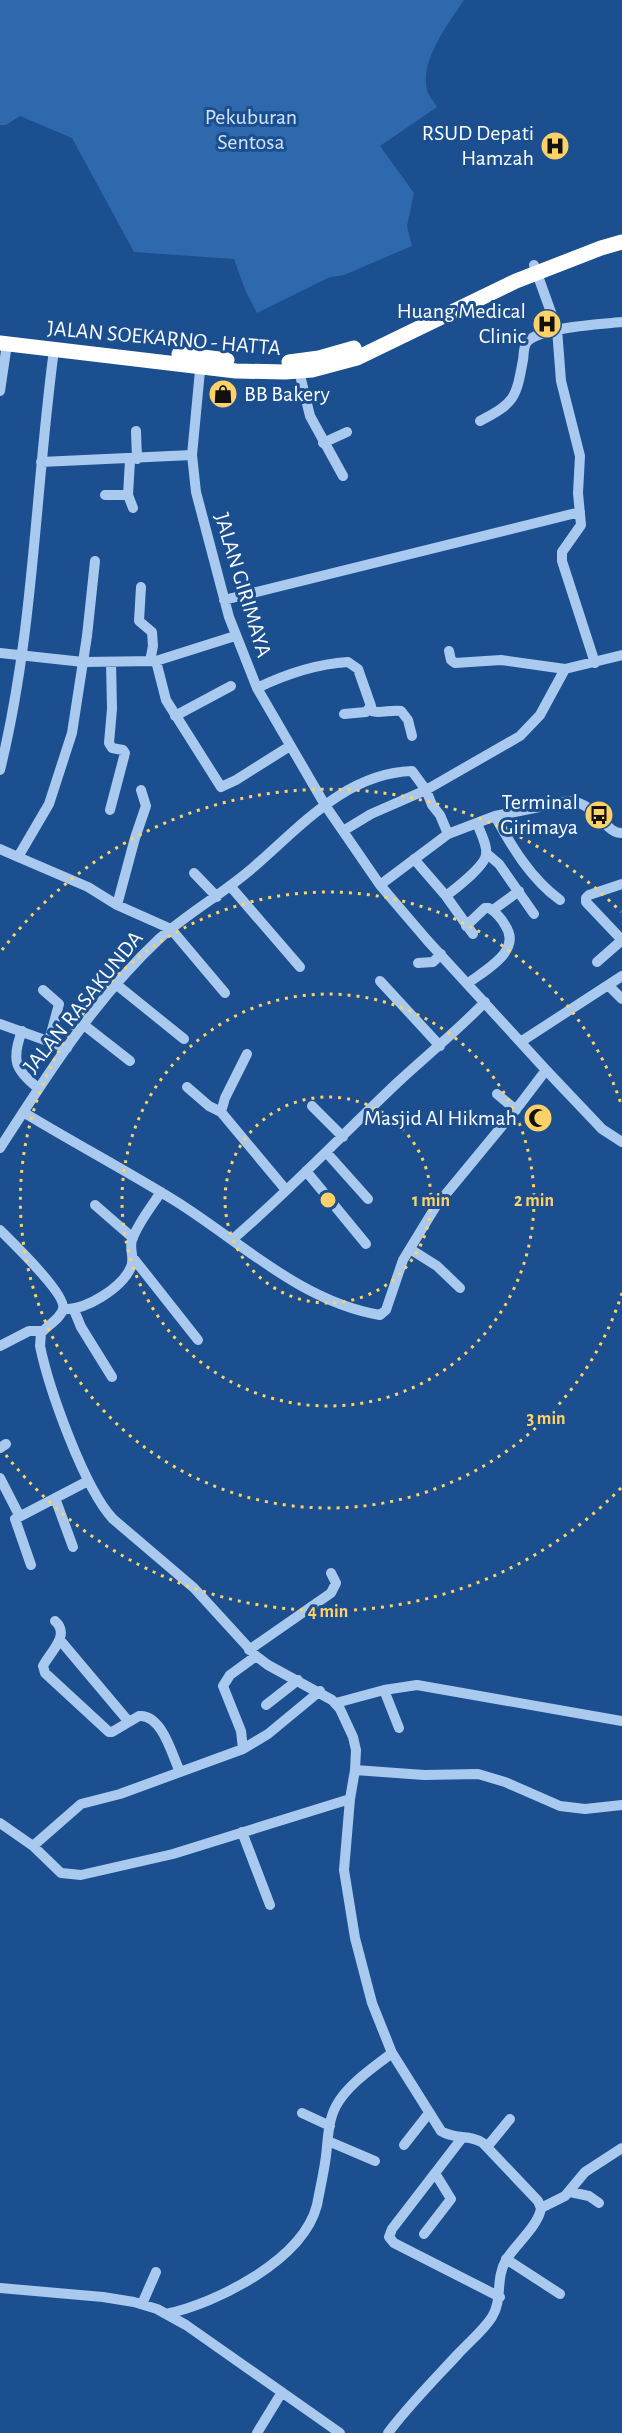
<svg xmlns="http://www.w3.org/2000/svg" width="622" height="2433" viewBox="0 0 622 2433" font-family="'Alegreya Sans',sans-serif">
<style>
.green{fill:#2e69ad}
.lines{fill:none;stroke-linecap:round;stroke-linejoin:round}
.minor{stroke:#a9c9ee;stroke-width:10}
.highway{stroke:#fff;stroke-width:15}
.ring{fill:none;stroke:#ffd166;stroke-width:3;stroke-dasharray:3 6}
.labels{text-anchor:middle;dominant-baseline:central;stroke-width:6;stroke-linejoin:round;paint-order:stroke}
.park-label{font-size:22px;fill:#cfe3fa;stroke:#1b4f8f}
.poi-label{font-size:22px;fill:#fff;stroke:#1b4f8f;text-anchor:end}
.street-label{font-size:22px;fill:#fff;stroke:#1b4f8f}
.centre{fill:#ffd166;stroke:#1b4f8f;stroke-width:3}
.ring-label{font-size:18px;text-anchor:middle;font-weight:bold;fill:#ffd166;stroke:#1b4f8f;stroke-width:6;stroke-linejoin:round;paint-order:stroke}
</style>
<rect width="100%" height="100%" fill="#1b4f8f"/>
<!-- green -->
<path class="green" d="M 0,0 L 464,0 C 448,24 420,60 427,90 C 429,96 434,102 437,107 L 380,146 L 414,193 L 407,226 L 412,246 L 344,275 L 330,277 L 257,313 L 245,290 L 234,259 L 134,252 L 72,138 L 20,116 L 6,125 L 0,125 Z"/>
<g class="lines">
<!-- minor -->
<path class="minor" d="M 534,265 L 557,329 L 561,381 L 580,456 L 578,493 L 581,525 L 562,552 L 562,561 L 595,663
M 201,360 L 192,455 L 196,492 L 229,617 L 257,688 L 325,805 L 380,885 L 427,940 L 546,1070 L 602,1129 L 622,1142
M 299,371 L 310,416 L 343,476
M 0,391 L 7,344
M 480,421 C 515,403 516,398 523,360 C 524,355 523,347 527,342 C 539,327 602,324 622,322
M 136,431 L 137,459
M 323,443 L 347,432
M 130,460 L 128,495 L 133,508
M 41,462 L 192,455
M 105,495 L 128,495
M 95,561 L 87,636 L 72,733 L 49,804 L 18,857 L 88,887 L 117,905 L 171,929 L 225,993
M 141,587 L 139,621 L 152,632 L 153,646 L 150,661
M 224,600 L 580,512
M 449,651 L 451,660 L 455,663 L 501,660 L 565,669 L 622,655
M 0,653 L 83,662 L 156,661 L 235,636
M 156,661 L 166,700 L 221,787 L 236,780 L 290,746
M 257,688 C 286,674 316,664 348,662 L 358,669 L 371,706 L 366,712 L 344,714
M 369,710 C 379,715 390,709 401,711 L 408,720 L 412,736
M 175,716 L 231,686
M 0,770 C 34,633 35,490 54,350
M 110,810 L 125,753 L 123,750 L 112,748 L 109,743 L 112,709 L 111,662
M 495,816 C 512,847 531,879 560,900
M 343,831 L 371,814 L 426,790 L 520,736 L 540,715 L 565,669
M 0,849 L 18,857
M 486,853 L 499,864 L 534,914
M 414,859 L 446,896 L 473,934
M 194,873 L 217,897
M 380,885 L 448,834 L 495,816 L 569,801 C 597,803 605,834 622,833
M 231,887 L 300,967
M 446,896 C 456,888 484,867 486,855 C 488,846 480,832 477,823
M 117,905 L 135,838 L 146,806 L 141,790
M 493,910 L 519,891
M 466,926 L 485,908 L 489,908 C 496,912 501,918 505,925 C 523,951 485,970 467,984
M 622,940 L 586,902 L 586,898 L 589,895 L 622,884
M 597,962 L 622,940
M 418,963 L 433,962 L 441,954
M 380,981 L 440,1046
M 117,985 L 184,1039
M 609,986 L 622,999
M 43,990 L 59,1004 L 49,1041
M 0,1024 L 67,1048
M 84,1025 L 130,1061
M 22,1031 C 11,1060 15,1070 38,1088
M 522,1041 L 622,976
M 247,1054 L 225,1098 L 221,1112 L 286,1190
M 187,1087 L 209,1106 L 221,1112
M 497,1094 L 516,1110
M 312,1106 L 343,1137
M 23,1112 C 74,1143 127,1171 177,1202 C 242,1243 302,1302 380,1315 L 386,1310 L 403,1260 L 436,1206 L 521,1103 L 546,1070
M 0,1148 C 47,1075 95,999 159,939 C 189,912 226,892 256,865 C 302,825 347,773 412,771 L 426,790 L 432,805 L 440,815 L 448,834
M 326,1152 L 368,1199
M 306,1171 L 366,1244
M 95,1205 L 133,1238
M 0,1230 C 11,1241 67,1295 63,1309 C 61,1318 47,1326 41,1333 L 40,1346 C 49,1389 84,1488 113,1519 L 194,1588 L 256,1656 L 268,1665 L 332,1700 L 340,1709 L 353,1737 L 356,1750 L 355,1770 L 350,1799 L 344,1870 L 355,1938 L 372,2003 L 392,2053 L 441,2131 C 455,2140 470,2134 483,2143 L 538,2201 L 541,2208 C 539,2225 515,2245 506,2260 C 495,2279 503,2299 492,2317 C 483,2331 469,2342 458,2354 C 434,2380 409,2405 388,2433
M 233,1239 C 290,1190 342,1135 397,1083 C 426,1056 457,1031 485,1002
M 410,1249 L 437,1266 L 460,1288
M 134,1259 L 198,1340
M 63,1309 C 85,1311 122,1288 131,1267 C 135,1258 129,1249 132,1240 C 138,1223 151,1207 161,1192
M 74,1310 L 81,1327 L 112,1377
M 0,1346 L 29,1331 L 43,1331
M 0,1448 L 6,1444
M 0,1478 L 19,1515
M 55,1498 L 73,1547
M 31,1565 L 15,1519 L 88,1481
M 55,1621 C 71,1635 50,1652 43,1666 L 45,1673 L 109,1732 L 112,1732 L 139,1716 C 162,1714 172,1755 180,1772
M 60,1640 L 129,1722
M 249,1650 L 331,1593 L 336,1583 L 331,1573
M 384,1690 L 399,1728
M 336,1703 L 384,1690 L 417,1685 L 622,1721
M 266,1705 L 298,1680
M 243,1749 L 241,1731 L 223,1686 L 230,1675 L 256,1656
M 355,1770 L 424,1775 L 478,1774 L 505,1782 L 560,1806 L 585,1809 L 622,1805
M 0,1823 L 33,1846 L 61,1873 L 81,1875 L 173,1854 L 350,1799
M 242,1832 L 270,1905
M 33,1846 L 81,1804 L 120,1794 L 243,1749 L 268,1734 L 320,1691
M 302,2113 L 330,2126
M 462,2138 L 392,2229 L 389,2237 L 394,2243 L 500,2297
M 328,2141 L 375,2161
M 404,2145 L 429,2113
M 487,2147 L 510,2119
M 570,2192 L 589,2196 L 599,2203
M 541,2208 L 565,2196 L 585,2172 L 622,2148
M 424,2234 L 451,2199 L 435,2173
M 506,2259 L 560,2294
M 0,2288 L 103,2297 L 134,2302 L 157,2309 L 186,2325 L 340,2433
M 142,2304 L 156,2272
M 166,2314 C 217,2303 303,2260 317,2205 C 320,2189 324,2172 326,2156 C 328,2139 328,2121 336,2106 C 348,2084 373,2068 392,2053
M 257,2433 L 282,2392"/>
<!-- highway -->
<path class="highway" d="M 0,343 L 236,371 L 285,372 L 312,370 L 357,358 L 516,281 L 601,248 L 622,242
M 179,354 L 227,360
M 289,362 L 319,358 L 354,348"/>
</g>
<!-- distance rings -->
<g class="ring">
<circle cx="328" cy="1200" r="103"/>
<circle cx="328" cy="1200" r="206"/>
<path d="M622 1293A308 308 0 1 1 622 1107"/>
<path d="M621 1488A411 411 0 0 1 2 1450M2 950A411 411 0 0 1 621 912"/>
</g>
<!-- icons -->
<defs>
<g id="hospital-disc" transform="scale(1.5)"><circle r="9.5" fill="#ffd166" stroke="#1b4f8f"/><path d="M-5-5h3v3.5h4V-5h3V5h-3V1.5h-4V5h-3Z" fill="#111"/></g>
<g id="shop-disc" transform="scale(1.5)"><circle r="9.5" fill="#ffd166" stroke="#1b4f8f"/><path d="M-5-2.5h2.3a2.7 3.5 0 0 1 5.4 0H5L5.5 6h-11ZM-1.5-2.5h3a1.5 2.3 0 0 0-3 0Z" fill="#111"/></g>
<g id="bus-disc" transform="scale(1.5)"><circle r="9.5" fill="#ffd166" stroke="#1b4f8f"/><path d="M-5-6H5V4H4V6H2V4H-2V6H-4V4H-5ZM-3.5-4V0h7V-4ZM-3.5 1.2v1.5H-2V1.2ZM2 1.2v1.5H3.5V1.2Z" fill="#111"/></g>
<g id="mosque-disc" transform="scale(1.5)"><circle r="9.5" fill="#ffd166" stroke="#1b4f8f"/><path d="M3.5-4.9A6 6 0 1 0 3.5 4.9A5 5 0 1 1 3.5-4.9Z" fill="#111"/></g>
</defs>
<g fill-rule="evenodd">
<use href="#hospital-disc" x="555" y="146"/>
<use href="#hospital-disc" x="547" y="324"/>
<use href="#shop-disc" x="223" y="394"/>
<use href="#bus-disc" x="599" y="815"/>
<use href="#mosque-disc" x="538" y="1118"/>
</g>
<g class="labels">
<!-- park labels -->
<g class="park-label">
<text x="251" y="117">Pekuburan<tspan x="251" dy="25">Sentosa</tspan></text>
</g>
<!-- poi labels -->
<g class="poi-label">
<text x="534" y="133">RSUD Depati<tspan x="534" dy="25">Hamzah</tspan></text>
<text x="526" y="311">Huang Medical<tspan x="526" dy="25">Clinic</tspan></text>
<text x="244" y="394" text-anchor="start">BB Bakery</text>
<text x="578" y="802">Terminal<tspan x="578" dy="25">Girimaya</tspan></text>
<text x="517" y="1118">Masjid Al Hikmah</text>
</g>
<!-- street labels -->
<g class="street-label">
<text transform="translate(164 338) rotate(5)">JALAN SOEKARNO - HATTA</text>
<text transform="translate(243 585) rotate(73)">JALAN GIRIMAYA</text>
<text transform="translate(83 1002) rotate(-51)">JALAN RASAKUNDA</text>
</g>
</g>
<circle cx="328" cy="1200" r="9" class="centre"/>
<g class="ring-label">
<text x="431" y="1206">1 min</text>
<text x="534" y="1206">2 min</text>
<text x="546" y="1424">3 min</text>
<text x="328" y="1617">4 min</text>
</g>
</svg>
